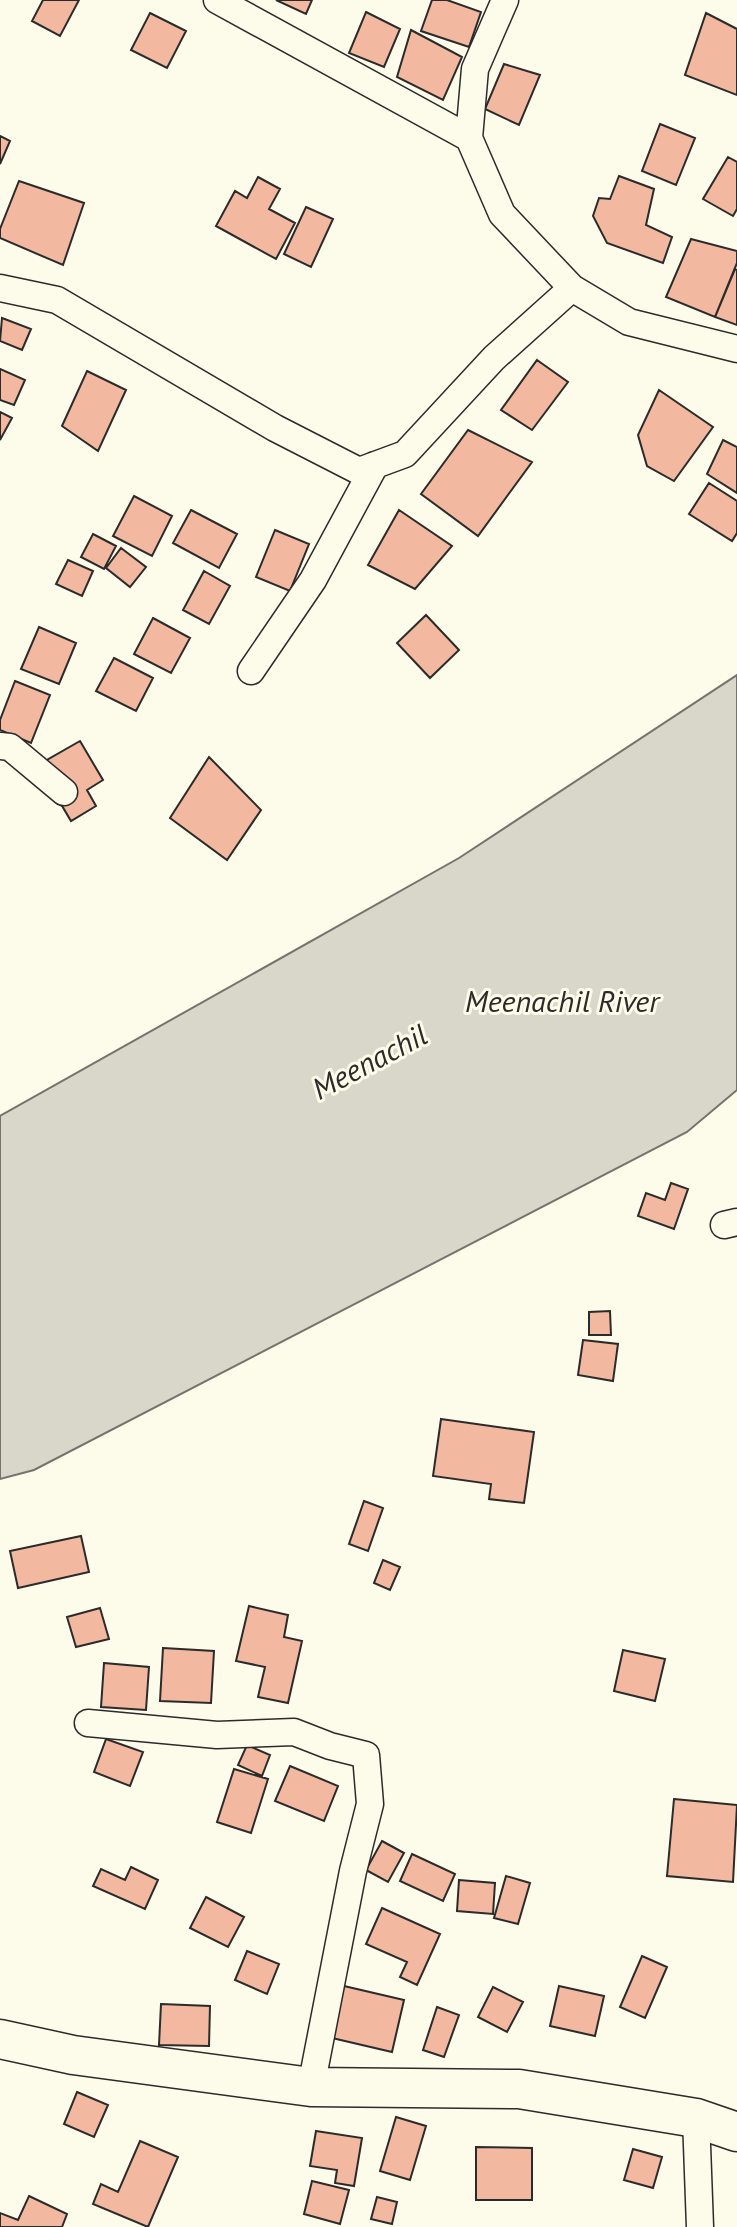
<svg xmlns="http://www.w3.org/2000/svg" width="737" height="2227" viewBox="0 0 737 2227" font-family="'PT Sans',sans-serif">
<style>
.water{fill:#d8d7c9;stroke:#74746e;stroke-width:2}
.building{fill:#f2b8a0;stroke:#2b2b2b;stroke-width:2}
.lines{fill:none;stroke-linecap:round;stroke-linejoin:round}
.minor-casing{stroke:#2b2b2b;stroke-width:29}
.secondary-casing{stroke:#2b2b2b;stroke-width:41}
.minor{stroke:#fdfbea;stroke-width:26}
.secondary{stroke:#fdfbea;stroke-width:38}
.labels{text-anchor:middle;dominant-baseline:central;stroke-width:6;stroke-linejoin:round;paint-order:stroke}
.water-label{font-size:30px;font-style:italic;fill:#2b2b2b;stroke:#fdfbea}
</style>
<rect width="100%" height="100%" fill="#fdfbea"/>
<!-- water -->
<path class="water" d="M 737,675 L 737,1090 L 687,1132 L 34,1470 L 0,1479 L 0,1116 L 459,858 Z"/>
<!-- building -->
<path class="building" d="M 43,0 L 79,0 L 60,36 L 32,21 Z
M 276,0 L 312,0 L 306,14 Z
M 432,0 L 447,0 L 481,12 L 469,47 L 421,31 Z
M 366,12 L 400,29 L 384,67 L 349,53 Z
M 150,13 L 186,31 L 167,68 L 131,50 Z
M 706,13 L 737,29 L 737,95 L 685,75 Z
M 411,30 L 462,57 L 443,100 L 397,77 Z
M 504,64 L 540,75 L 519,125 L 485,109 Z
M 660,124 L 695,138 L 676,185 L 642,171 Z
M 0,136 L 10,141 L 0,164 Z
M 728,157 L 737,162 L 737,209 L 733,216 L 703,199 Z
M 619,176 L 654,189 L 646,225 L 672,237 L 663,263 L 607,243 L 593,216 L 599,198 L 610,199 Z
M 258,177 L 280,189 L 269,209 L 295,223 L 276,259 L 216,226 L 235,191 L 247,198 Z
M 19,181 L 84,203 L 63,265 L 0,238 L 0,229 Z
M 306,207 L 333,219 L 311,267 L 284,254 Z
M 691,239 L 737,251 L 737,263 L 715,317 L 666,297 Z
M 735,269 L 737,270 L 737,325 L 715,317 Z
M 2,318 L 31,329 L 22,350 L 0,341 Z
M 537,360 L 568,382 L 532,430 L 501,410 Z
M 0,369 L 25,380 L 14,405 L 0,400 Z
M 87,371 L 126,390 L 98,451 L 62,426 Z
M 659,390 L 713,427 L 674,481 L 647,466 L 638,435 Z
M 0,412 L 12,418 L 0,440 Z
M 468,430 L 532,462 L 478,536 L 421,494 Z
M 723,440 L 737,447 L 737,493 L 707,474 Z
M 709,483 L 737,501 L 737,533 L 732,541 L 689,514 Z
M 134,496 L 172,516 L 152,556 L 113,536 Z
M 191,510 L 237,534 L 219,568 L 173,543 Z
M 399,510 L 452,546 L 415,589 L 368,565 Z
M 275,530 L 309,544 L 290,591 L 256,577 Z
M 93,534 L 116,546 L 104,569 L 81,557 Z
M 121,548 L 146,567 L 130,587 L 106,568 Z
M 68,560 L 93,571 L 82,596 L 56,584 Z
M 204,571 L 230,586 L 209,624 L 183,610 Z
M 426,615 L 459,650 L 430,678 L 397,643 Z
M 153,618 L 190,638 L 171,673 L 134,654 Z
M 39,627 L 76,643 L 59,684 L 21,669 Z
M 114,658 L 153,678 L 136,711 L 96,691 Z
M 15,681 L 50,695 L 31,743 L 0,730 L 0,720 Z
M 80,741 L 103,780 L 87,790 L 96,806 L 71,821 L 38,765 Z
M 209,757 L 261,810 L 227,860 L 170,818 Z
M 671,1183 L 688,1189 L 674,1229 L 638,1216 L 646,1193 L 665,1200 Z
M 610,1311 L 611,1335 L 589,1335 L 589,1312 Z
M 583,1340 L 618,1344 L 613,1381 L 578,1375 Z
M 441,1419 L 534,1432 L 524,1503 L 489,1499 L 491,1484 L 433,1476 Z
M 364,1501 L 383,1508 L 368,1551 L 349,1544 Z
M 81,1536 L 89,1572 L 18,1588 L 10,1551 Z
M 383,1560 L 400,1567 L 390,1590 L 374,1583 Z
M 249,1606 L 288,1615 L 284,1637 L 302,1641 L 288,1703 L 258,1697 L 265,1667 L 236,1661 Z
M 100,1608 L 109,1639 L 76,1647 L 67,1617 Z
M 163,1648 L 214,1651 L 211,1703 L 160,1701 Z
M 623,1650 L 665,1659 L 655,1701 L 614,1691 Z
M 104,1663 L 149,1667 L 146,1710 L 101,1707 Z
M 106,1739 L 143,1752 L 130,1786 L 94,1772 Z
M 247,1745 L 270,1755 L 262,1776 L 238,1765 Z
M 290,1766 L 338,1786 L 324,1821 L 275,1801 Z
M 234,1769 L 268,1779 L 251,1833 L 217,1822 Z
M 674,1799 L 737,1805 L 733,1882 L 667,1876 Z
M 382,1841 L 404,1853 L 388,1882 L 366,1870 Z
M 412,1854 L 455,1874 L 443,1901 L 400,1881 Z
M 131,1867 L 158,1880 L 145,1909 L 93,1886 L 101,1869 L 125,1880 Z
M 506,1876 L 530,1883 L 518,1924 L 494,1918 Z
M 459,1880 L 495,1883 L 493,1914 L 457,1911 Z
M 206,1897 L 244,1917 L 228,1947 L 190,1928 Z
M 382,1908 L 440,1934 L 417,1985 L 400,1977 L 407,1962 L 366,1944 Z
M 247,1951 L 279,1964 L 267,1994 L 235,1980 Z
M 642,1956 L 667,1967 L 645,2018 L 620,2007 Z
M 344,1986 L 404,2000 L 392,2052 L 332,2038 Z
M 559,1986 L 604,1996 L 595,2036 L 550,2026 Z
M 493,1987 L 523,2002 L 507,2032 L 478,2017 Z
M 161,2004 L 210,2006 L 209,2046 L 159,2045 Z
M 437,2007 L 459,2015 L 444,2057 L 423,2050 Z
M 77,2092 L 108,2105 L 94,2137 L 64,2124 Z
M 396,2117 L 426,2126 L 410,2180 L 380,2171 Z
M 316,2131 L 362,2138 L 354,2186 L 335,2183 L 337,2170 L 310,2166 Z
M 140,2141 L 178,2157 L 148,2227 L 93,2204 L 101,2184 L 118,2192 Z
M 476,2147 L 532,2148 L 532,2200 L 476,2200 Z
M 633,2149 L 662,2157 L 653,2188 L 624,2180 Z
M 312,2181 L 349,2190 L 340,2224 L 304,2214 Z
M 29,2196 L 67,2214 L 62,2227 L 0,2227 L 0,2213 L 18,2220 Z
M 377,2197 L 397,2202 L 392,2224 L 371,2219 Z"/>
<g class="lines">
<!-- minor casing -->
<g class="minor-casing">
<path id="minor" d="M 217,0 L 469,138
M 505,0 L 475,69 L 469,138 L 502,214 L 572,288
M 0,288 L 57,300 L 275,428 L 359,471 L 405,454 L 494,358 L 572,288 L 629,322 L 737,349
M 251,671 L 313,580 L 375,465
M 0,746 L 10,747 L 64,792
M 724,1225 L 737,1222
M 88,1723 L 217,1735 L 294,1732 L 330,1746 L 366,1755 L 370,1804 L 353,1871 L 311,2087
M 696,2118 L 700,2227"/>
</g>
<!-- secondary casing -->
<g class="secondary-casing">
<path id="secondary" d="M 0,2039 L 73,2055 L 311,2087 L 519,2089 L 696,2118 L 737,2132"/>
</g>
<!-- minor -->
<use href="#minor" class="minor"/>
<!-- secondary -->
<use href="#secondary" class="secondary"/>
</g>
<g class="labels">
<!-- water labels -->
<g class="water-label">
<text x="562" y="1000">Meenachil River</text>
<text transform="translate(369 1061) rotate(-28)">Meenachil</text>
</g>
</g>
</svg>
